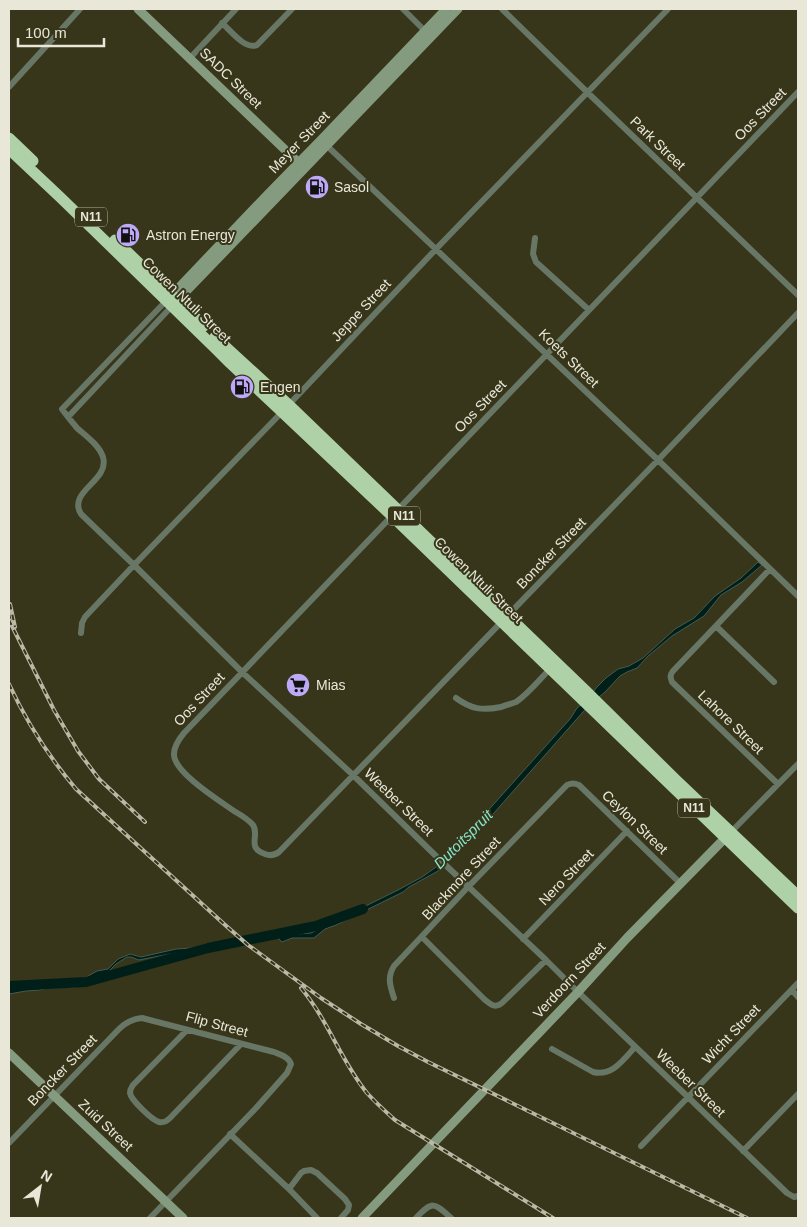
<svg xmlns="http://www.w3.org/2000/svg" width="807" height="1227" viewBox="0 0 807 1227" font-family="Arial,sans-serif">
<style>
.water{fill:#001f18;stroke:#465b52}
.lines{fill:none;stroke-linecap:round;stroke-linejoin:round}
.river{stroke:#001f18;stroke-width:10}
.street{stroke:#687665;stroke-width:6}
.secondary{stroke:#859b80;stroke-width:9}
.highway{stroke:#afd1a7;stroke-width:11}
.rail-casing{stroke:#bbb9a6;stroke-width:4}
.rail{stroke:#37351a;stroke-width:2;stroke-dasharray:5.5;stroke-linecap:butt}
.labels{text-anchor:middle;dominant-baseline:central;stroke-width:4;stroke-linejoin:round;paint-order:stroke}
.shield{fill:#37351a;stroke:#b4b29f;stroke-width:1}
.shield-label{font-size:12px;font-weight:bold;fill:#e9e8d8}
.street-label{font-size:14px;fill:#e9e8d8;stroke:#37351a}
.poi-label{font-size:14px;fill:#e9e8d8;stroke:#37351a;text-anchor:start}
.water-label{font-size:15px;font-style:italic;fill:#87e4ca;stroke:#37351a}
</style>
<rect width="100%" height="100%" fill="#37351a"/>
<!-- water -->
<path class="water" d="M 758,562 L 762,565 L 742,582 L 721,595 L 704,616 L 672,636 L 648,656 L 637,668 L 627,672 L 620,676 L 604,693 L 590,704 L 464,847 L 446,860 L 438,871 L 409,887 L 403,892 L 336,925 L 325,929 L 314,938 L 292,938 L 282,942 L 278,938 L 297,934 L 311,933 L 398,890 L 422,877 L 439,865 L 442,857 L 458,844 L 570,719 L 577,708 L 586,701 L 597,687 L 606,678 L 618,669 L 629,666 L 643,658 L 675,629 L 694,618 L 715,596 L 741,578 Z
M 206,944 L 207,951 L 196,953 L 175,953 L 139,960 L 131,957 L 127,957 L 116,964 L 108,972 L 97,975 L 92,978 L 86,984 L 76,987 L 47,988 L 40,990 L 26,991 L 9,994 L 9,989 L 74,984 L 97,971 L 108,969 L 118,959 L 130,954 L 141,957 L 176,949 L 192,948 Z"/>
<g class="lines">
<!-- river -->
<path class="river" d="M 9,986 L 86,982 L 208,948 L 316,926 L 363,909"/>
<!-- street -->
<path class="street" d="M 403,9 L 425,31
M 502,9 L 587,92 L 798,295
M 222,23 C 231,31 245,50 257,45 L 292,9
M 190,58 L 236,9
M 9,87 L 80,9
M 798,92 L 184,733 C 179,739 174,746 174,754 C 173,772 220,801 234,811 C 241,815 248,819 253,825 C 260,835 246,848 265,854 C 270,856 275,855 279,852 L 658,460 L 798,313
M 324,143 L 658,460 L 798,596
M 535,238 L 533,254 L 536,262 L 589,310
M 166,301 L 62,409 C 67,416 72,422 77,428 C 86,436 99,445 103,457 C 110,481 67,491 81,514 L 134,565 L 242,672 L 353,775 L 437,857 L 546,960 L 578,992 L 688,1097 L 787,1193 L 794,1197 L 798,1196
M 68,417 L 172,306
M 770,569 L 673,671 C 670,675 670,677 672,682 L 778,784
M 716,626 L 774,682
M 81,633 L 82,623 L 85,617 L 134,565 L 282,412 L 436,249 L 668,9
M 456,698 C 471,709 482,711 501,707 C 505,705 511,704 516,702 C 527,695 540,679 550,669
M 731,832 L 798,764
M 422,937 L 484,999 C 491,1005 496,1009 503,1002 L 546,960
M 523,939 L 627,831
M 792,990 L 798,997
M 394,998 C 390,986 387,977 394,966 L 468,887 L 567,785 C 572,783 574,783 579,785 L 681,884
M 187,1030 L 133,1085 C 131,1088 130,1089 130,1093 C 131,1100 152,1120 159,1122 C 163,1123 167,1121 170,1118 L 241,1044
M 552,1049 L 593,1072 C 612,1077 624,1059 635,1047
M 230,1134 L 289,1189 L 317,1218
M 9,1143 L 119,1029 C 126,1022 132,1019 142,1018 L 274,1052 C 281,1055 289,1057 291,1064 L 287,1073 L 256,1108 L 150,1218
M 641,1146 L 798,983
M 743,1151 L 798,1094
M 289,1189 L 301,1173 L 304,1171 L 311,1170 L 317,1173 L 345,1199 L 349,1205 L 348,1210 L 341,1218
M 416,1218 C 432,1201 434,1202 451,1218"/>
<!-- secondary -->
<path class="secondary" d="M 138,9 L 302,166
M 168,299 L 269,193 L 321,140 L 446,9
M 174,304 L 458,9
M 9,1053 L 183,1218
M 362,1218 L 578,992 L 627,938 L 729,834"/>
<!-- highway -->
<path class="highway" d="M 9,138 L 33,161
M 9,149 L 61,198 L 216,349 L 230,363 L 282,412 L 392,516 L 798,908
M 115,240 L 204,326
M 215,337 L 289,405 L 586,691 L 677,781 L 798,896"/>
<!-- rail casing -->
<g class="rail-casing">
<path id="rail" d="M 10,604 L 15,627
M 9,620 L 54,710 L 78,751 L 99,779 L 145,822
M 9,684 C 27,723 49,757 76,789 L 224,924 L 248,945 L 321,998 L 361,1024 L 398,1046 L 428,1062 L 747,1218
M 301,988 C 328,1020 341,1061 367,1093 C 376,1103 385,1111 395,1120 L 553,1218"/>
</g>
<!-- rail -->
<use href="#rail" class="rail"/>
</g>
<!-- icons -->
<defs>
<g id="fuel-disc" transform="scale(1.25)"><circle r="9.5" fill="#bda9f5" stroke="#37351a"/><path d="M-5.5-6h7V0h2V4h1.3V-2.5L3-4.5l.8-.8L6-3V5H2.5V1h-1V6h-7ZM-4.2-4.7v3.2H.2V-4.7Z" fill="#111"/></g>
<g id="supermarket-disc" transform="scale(1.25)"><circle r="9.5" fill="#bda9f5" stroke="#37351a"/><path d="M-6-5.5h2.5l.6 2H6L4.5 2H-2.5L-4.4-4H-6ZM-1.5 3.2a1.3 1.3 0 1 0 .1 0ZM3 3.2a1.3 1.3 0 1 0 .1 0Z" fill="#111"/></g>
</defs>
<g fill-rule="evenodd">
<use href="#fuel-disc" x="317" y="187"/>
<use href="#fuel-disc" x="128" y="235"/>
<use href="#fuel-disc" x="242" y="387"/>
<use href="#supermarket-disc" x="298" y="685"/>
</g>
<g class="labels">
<!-- shield labels -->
<g class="shield">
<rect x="75" y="207.5" width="32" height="19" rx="4"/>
<rect x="388" y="506.5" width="32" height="19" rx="4"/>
<rect x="678" y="798.5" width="32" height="19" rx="4"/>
</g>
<g class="shield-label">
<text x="91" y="217">N11</text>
<text x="404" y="516">N11</text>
<text x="694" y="808">N11</text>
</g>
<!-- street labels -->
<g class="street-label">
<text transform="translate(231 78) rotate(44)">SADC Street</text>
<text transform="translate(760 114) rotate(-46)">Oos Street</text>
<text transform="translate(299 142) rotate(-46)">Meyer Street</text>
<text transform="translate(658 143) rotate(44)">Park Street</text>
<text transform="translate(187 300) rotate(44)">Cowen Ntuli Street</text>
<text transform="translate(361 310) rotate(-47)">Jeppe Street</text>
<text transform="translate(569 358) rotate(44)">Koets Street</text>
<text transform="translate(480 406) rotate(-46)">Oos Street</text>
<text transform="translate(551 553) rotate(-46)">Boncker Street</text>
<text transform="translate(479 580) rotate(44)">Cowen Ntuli Street</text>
<text transform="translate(199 699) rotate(-47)">Oos Street</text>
<text transform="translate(731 722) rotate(44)">Lahore Street</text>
<text transform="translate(399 802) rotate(44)">Weeber Street</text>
<text transform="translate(635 822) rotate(44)">Ceylon Street</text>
<text transform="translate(566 877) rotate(-46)">Nero Street</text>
<text transform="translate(461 878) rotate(-47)">Blackmore Street</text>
<text transform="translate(569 980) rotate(-47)">Verdoorn Street</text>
<text transform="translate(217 1024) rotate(15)">Flip Street</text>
<text transform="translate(731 1034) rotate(-46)">Wicht Street</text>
<text transform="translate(62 1070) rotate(-46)">Boncker Street</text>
<text transform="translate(691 1083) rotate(44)">Weeber Street</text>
<text transform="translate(106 1125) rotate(43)">Zuid Street</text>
</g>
<!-- poi labels -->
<g class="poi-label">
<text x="334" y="187">Sasol</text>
<text x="146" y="235">Astron Energy</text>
<text x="260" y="387">Engen</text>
<text x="316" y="685">Mias</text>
</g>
<!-- water labels -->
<g class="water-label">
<text transform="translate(463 839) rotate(-45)">Dutoitspruit</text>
</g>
</g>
<!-- border -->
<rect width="807" height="1227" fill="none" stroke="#e9e8d8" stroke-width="20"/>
<!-- north arrow -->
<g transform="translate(40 1187) rotate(31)" stroke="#37351a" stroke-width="4" paint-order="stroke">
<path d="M0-4L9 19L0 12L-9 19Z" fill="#e9e8d8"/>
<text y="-8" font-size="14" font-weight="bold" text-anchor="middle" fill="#e9e8d8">N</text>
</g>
<!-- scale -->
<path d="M18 38v8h86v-8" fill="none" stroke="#e9e8d8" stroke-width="2.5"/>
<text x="25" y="38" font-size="15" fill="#e9e8d8" stroke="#37351a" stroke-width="4" paint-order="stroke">100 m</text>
</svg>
